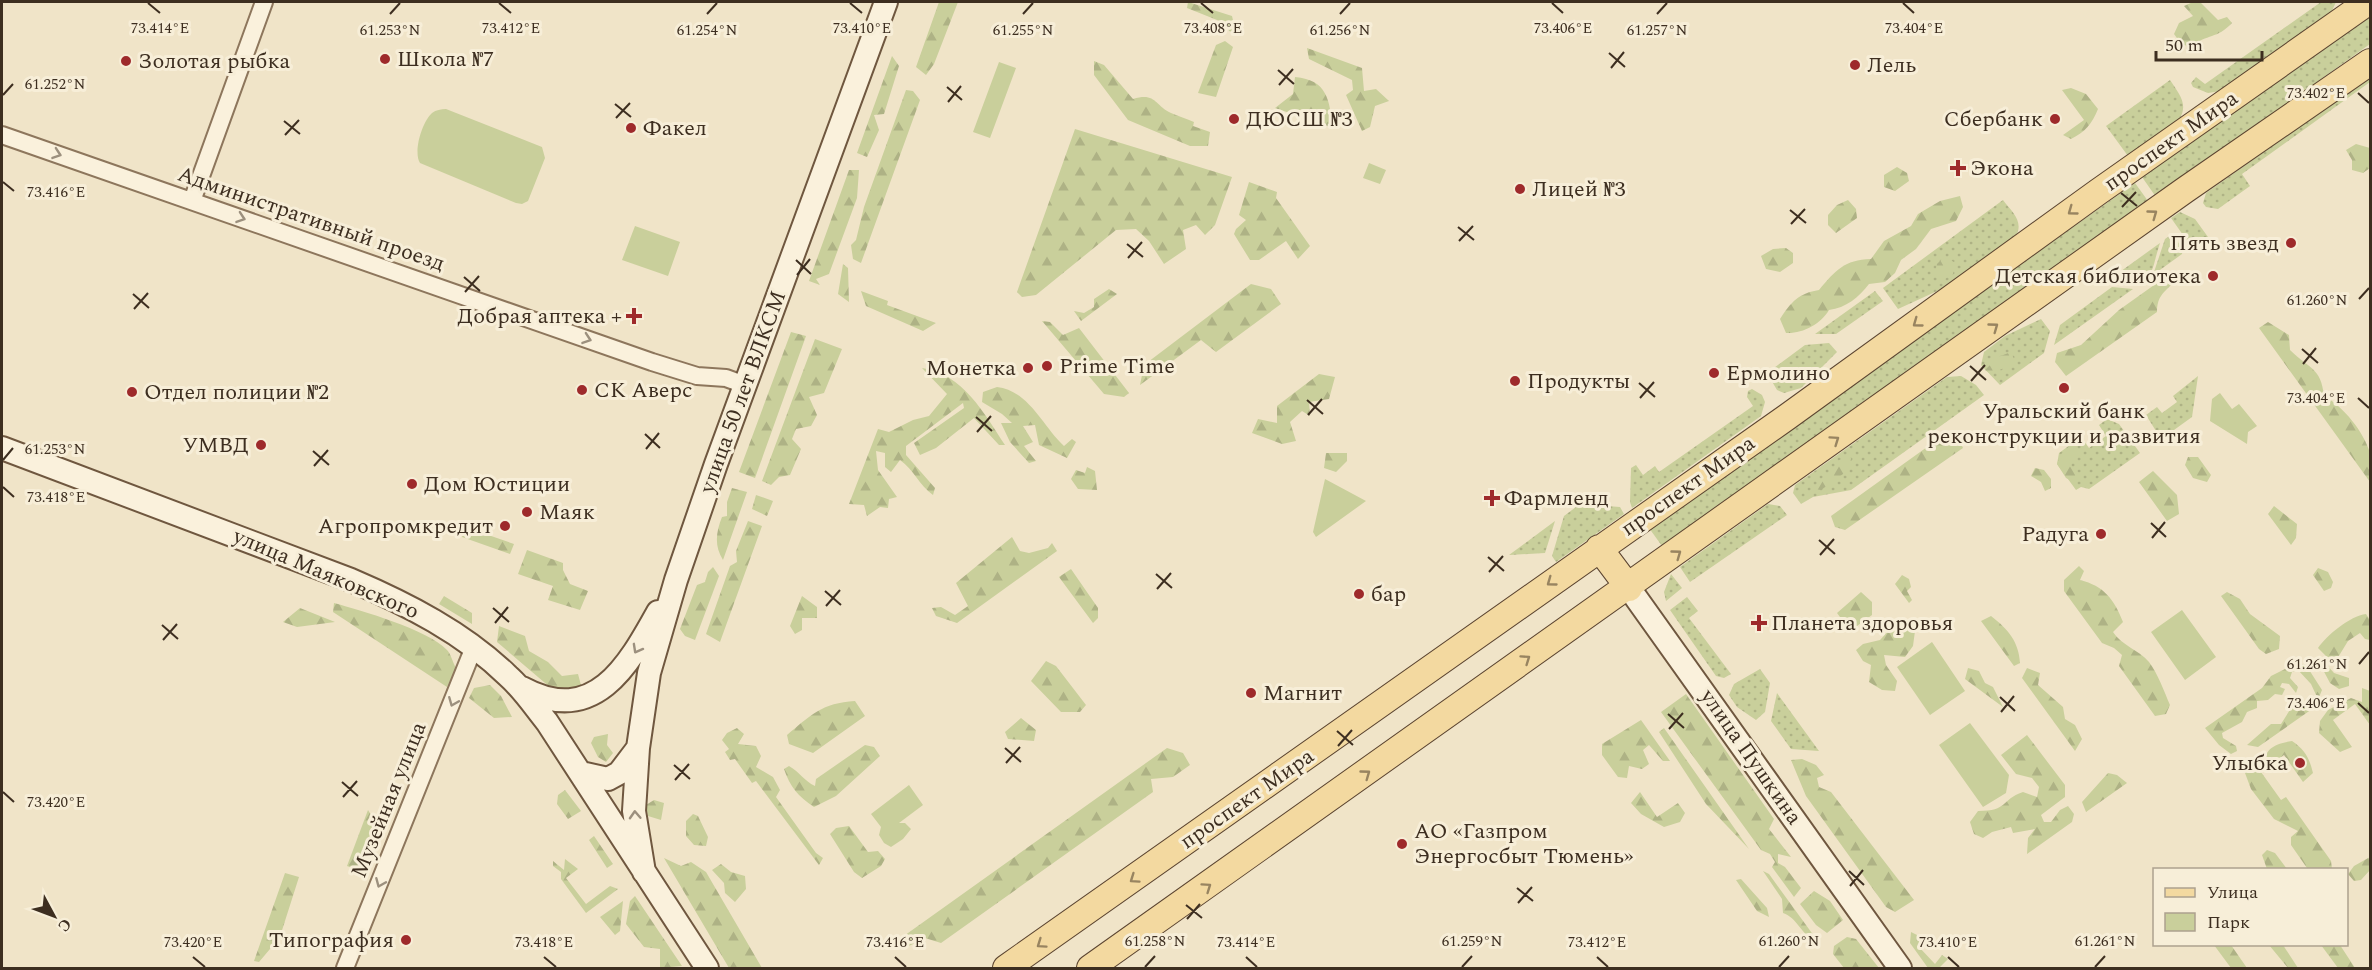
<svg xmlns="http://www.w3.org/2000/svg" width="2372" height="970" viewBox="0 0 2372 970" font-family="Spectral,serif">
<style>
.grass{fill:url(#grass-dots)}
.forest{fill:url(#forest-firs)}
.park{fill:#c9cf9b}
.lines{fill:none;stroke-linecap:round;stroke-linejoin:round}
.street-casing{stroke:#8d765c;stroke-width:20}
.secondary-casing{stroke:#6f573f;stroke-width:26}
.primary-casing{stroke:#5b4430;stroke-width:28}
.street{stroke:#faf1dc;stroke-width:16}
.secondary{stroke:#faf1dc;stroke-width:22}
.primary{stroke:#f3d9a0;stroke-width:26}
.oneway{stroke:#9c907e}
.oneway2{stroke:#988460}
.ticks{fill:none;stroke:#3d2e20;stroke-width:2}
.poi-dot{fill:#9e2a2b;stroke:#f7eed8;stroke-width:2}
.labels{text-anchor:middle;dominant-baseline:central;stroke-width:6;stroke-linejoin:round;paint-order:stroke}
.poi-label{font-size:22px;fill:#3d2e20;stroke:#f7eed8;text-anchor:start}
.street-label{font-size:22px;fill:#3d2e20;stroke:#f7eed8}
.ticks-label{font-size:15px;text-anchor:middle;fill:#3d2e20;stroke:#f7eed8;stroke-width:6;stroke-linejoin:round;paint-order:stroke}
</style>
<defs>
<pattern id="grass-dots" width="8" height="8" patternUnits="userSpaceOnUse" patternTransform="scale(1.5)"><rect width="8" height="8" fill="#c9cf9b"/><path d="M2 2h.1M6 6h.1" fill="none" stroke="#aeb285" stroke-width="1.8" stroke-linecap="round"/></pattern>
<pattern id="forest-firs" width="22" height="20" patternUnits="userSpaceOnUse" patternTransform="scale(1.5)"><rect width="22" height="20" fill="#c9cf9b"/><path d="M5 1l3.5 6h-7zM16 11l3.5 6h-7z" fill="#aeb285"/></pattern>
</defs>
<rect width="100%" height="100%" fill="#f0e4c8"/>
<!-- grass -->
<path class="grass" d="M 2321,2 L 2336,2 L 2331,13 L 2221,91 L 2208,93 L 2193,87 L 2191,83 L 2196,77 L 2205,84 Z
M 2370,15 L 2370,44 L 2156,197 L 2142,177 Z
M 2370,77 L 2370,82 L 2242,174 L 2250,186 L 2218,209 L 2206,207 L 2203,203 L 2206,193 Z
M 2170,80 C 2179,94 2189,104 2179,120 L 2128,156 L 2106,126 Z
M 2135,183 L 2148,201 L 1662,546 L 1649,528 Z
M 2003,200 C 2012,212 2024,221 2016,236 L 1946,287 L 1898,309 L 1883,288 Z
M 2180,212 L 2195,219 L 2208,237 L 2197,244 L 2188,242 L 2171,218 Z
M 2172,234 L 2183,249 L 2182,254 L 2153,275 L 2165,239 Z
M 2160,243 C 2150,273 2156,283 2122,280 L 2117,274 Z
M 2112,287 L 2133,289 L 2054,345 L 2060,325 Z
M 1875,291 L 1883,301 L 1836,334 L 1815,334 Z
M 2041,319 L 2050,331 L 2044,353 L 2000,385 L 1981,365 L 1984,352 L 2005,336 Z
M 1829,343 L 1837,352 L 1801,388 L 1784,393 L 1777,390 L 1767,373 L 1805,345 Z
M 1961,376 L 1976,385 L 1984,395 L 1851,490 L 1813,497 L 1801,504 L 1793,493 L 1795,485 L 1947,377 Z
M 2198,376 L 2192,417 L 2156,443 L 2151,436 L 2156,431 L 2146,415 L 2157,407 L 2162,413 L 2177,402 L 2173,396 Z
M 1752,389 L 1762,395 L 1765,402 L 1761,416 L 1632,508 L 1630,502 L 1631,468 L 1636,465 L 1643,475 L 1655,466 L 1659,472 L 1753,406 L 1747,397 L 1748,391 Z
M 2107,419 L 2119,424 L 2140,453 L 2089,489 L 2081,487 L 2076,490 L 2057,464 L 2059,453 L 2081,437 L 2089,448 L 2106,436 L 2099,425 Z
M 1580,504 L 1620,507 L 1624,514 L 1556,562 L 1552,556 L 1564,516 Z
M 1768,504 L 1780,506 L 1787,515 L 1690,582 L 1680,567 Z
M 1555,521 L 1545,553 L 1509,555 Z
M 1671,574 L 1682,588 L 1666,601 L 1664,592 Z
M 1687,597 L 1698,611 L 1689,618 L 1731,674 L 1724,678 L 1716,676 L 1670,610 Z
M 1760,669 L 1770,683 L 1765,712 L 1756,720 L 1737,707 L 1729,695 L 1734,684 Z
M 1777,693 L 1819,751 L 1791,749 L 1771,721 Z"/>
<!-- forest -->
<path class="forest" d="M 939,2 L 958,2 L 934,64 L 926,75 L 916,67 Z
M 1188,2 L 1232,16 L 1236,33 L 1229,31 L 1227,24 L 1187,8 Z
M 2193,2 L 2200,2 L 2218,20 L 2227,17 L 2232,23 C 2217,39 2207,34 2192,46 L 2182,45 L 2174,34 L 2179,23 L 2193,16 L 2184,6 Z
M 1225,41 L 1233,47 L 1216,97 L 1198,93 L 1216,45 Z
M 1307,48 L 1362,68 L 1364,91 L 1376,89 L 1389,101 L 1375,106 L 1370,127 L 1362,131 L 1346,95 L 1353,90 L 1352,80 L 1309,59 Z
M 892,56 L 899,66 L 884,114 L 874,115 L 879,130 L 867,157 L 857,153 Z
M 1094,61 L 1104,65 L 1133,99 C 1156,92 1154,105 1171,113 C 1178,116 1187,119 1194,122 L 1193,126 L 1210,132 L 1208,146 L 1190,146 L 1128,120 L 1094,75 Z
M 1295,77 C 1328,80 1329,100 1333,128 L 1275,108 L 1293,94 Z
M 2071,88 L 2086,94 L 2098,109 C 2092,124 2085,132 2071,139 L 2063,135 L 2084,120 L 2062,90 Z
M 906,90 L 913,91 L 920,100 L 861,263 L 853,259 L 851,245 L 856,240 L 864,207 Z
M 1075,129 L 1232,177 L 1215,225 L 1205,235 L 1196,225 L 1183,230 L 1186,249 L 1164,264 L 1149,241 L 1136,229 L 1116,230 L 1036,295 L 1022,297 L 1017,292 Z
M 2356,144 L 2370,148 L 2370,168 L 2363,173 L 2352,170 L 2352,160 L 2346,150 Z
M 1897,167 L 1907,173 L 1909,181 L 1895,191 L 1884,187 L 1884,175 Z
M 849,170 L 859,170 L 857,198 L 829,274 L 816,279 L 820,285 L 809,281 Z
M 1249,182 L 1277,192 L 1276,198 L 1310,246 L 1298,259 L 1286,241 L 1259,260 L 1250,260 L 1234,234 L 1236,229 L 1246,220 L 1239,215 Z
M 1960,196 L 1963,207 L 1956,221 L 1931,229 L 1916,249 L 1901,260 L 1895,273 L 1885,282 L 1869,284 C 1859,297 1846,308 1829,310 C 1821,324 1802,334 1786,333 L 1780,319 C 1791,302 1799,293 1819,290 C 1836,270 1844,260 1871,259 L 1884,241 L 1911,226 L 1918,214 L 1940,201 Z
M 1848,200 L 1856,209 L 1857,218 L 1836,233 L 1828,225 L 1828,215 L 1837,205 Z
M 1786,248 L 1793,253 L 1793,263 L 1780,272 L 1766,269 L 1761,256 L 1773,249 Z
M 1945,256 L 1955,263 L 1953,274 L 1943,280 L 1935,273 L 1937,264 Z
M 843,264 L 848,268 L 849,302 L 838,294 Z
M 2180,272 C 2173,290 2157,289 2157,312 L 2066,376 L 2055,362 L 2057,353 L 2081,345 L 2119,310 L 2171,273 Z
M 1251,284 L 1271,289 L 1281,304 L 1216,352 L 1201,340 L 1140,385 L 1144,365 Z
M 1109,289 L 1117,294 L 1081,321 L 1074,311 L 1084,313 L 1094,307 L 1094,299 Z
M 861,291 L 888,301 L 887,305 L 936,323 L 923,331 L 866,306 Z
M 1042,321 L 1050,322 L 1063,335 L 1079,328 L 1129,393 L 1124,397 L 1104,394 Z
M 2268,322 L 2289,335 L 2290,350 C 2309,369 2321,367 2324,396 C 2343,406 2364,432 2370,453 C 2372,462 2371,473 2370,482 L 2259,328 Z
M 791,332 L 806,336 L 755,478 L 739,472 Z
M 815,339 L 842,349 L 824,393 L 809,397 L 817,415 L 811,426 L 796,429 L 792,439 L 801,449 L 790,475 L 779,477 L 771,485 L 762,481 Z
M 2011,352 L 2014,359 L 2006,367 L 1991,374 L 1985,370 L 1998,357 Z
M 922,368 C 963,374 984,413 1005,445 L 999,445 L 974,418 L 936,448 L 920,455 L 914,443 L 964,408 L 963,403 L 906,446 L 906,455 L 935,488 L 933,495 C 919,485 914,470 900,460 L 891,472 L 885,467 L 885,453 L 876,451 L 878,470 L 897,497 L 889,499 L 888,508 L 880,507 L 867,516 L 864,505 L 849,504 L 878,429 L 889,432 L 913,420 L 929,416 L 947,394 Z
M 1319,374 L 1335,377 L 1329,399 L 1309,402 L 1310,416 L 1302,411 L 1290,422 L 1296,441 L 1282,444 L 1252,433 L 1258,419 L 1277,423 L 1277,406 Z
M 997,387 C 1029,391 1042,425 1064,446 L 1072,439 L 1076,442 L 1067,458 L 1039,445 L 1035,425 L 1023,426 L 1033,442 L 1024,446 L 1036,461 L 1029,463 L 1010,442 L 1001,423 L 1012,423 L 1002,414 L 982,402 L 983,392 Z
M 1941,437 L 1950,442 L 1959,439 L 1963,448 L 1845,530 L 1835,527 L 1831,516 Z
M 2070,446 L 2076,446 L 2079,455 L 2067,462 L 2079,477 L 2074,482 L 2066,478 L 2057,464 L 2060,455 Z
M 1326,453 L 1347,453 L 1347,461 L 1336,472 L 1324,468 Z
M 2188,457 L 2198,457 L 2211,475 L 2207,482 L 2193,478 L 2185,465 Z
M 1851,458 L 1854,466 L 1821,490 L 1815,489 C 1821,474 1834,473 1839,460 Z
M 1087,467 L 1095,471 L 1097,490 L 1078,489 L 1071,479 L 1076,470 L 1085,473 Z
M 2035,468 L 2044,470 L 2051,479 L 2051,488 L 2045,491 L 2041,482 L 2031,476 Z
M 2153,471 L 2177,495 L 2179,514 L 2167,521 L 2139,482 Z
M 732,488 L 747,492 L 723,560 C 714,546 716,532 722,517 L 727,516 L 727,502 Z
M 756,495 L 773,501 L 767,516 L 752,509 Z
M 2274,506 L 2297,524 L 2296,538 L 2291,545 L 2268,514 Z
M 748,521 L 762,526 L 720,642 L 706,634 L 730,566 L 737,562 L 736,551 Z
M 465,527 L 514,544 L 510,554 L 462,537 Z
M 1012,537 L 1020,551 L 1029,553 L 1048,548 L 1052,543 L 1057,551 L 957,623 L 936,616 L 932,608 L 941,607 L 955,615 L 968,606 L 956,583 Z
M 527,550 L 563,563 L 563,570 L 570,584 L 588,591 L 580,610 L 548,600 L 553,586 L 518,574 Z
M 2079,566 L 2084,571 L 2080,580 C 2104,586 2114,599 2123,622 L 2113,632 C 2121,645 2139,650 2149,662 C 2158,674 2164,691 2170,705 L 2166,714 L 2155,716 L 2119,666 L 2122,655 L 2114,648 L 2102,643 L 2064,591 L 2064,580 Z
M 713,567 L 719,576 L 695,640 L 685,636 L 680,629 L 697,585 L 705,582 L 708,572 Z
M 2318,568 L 2328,572 L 2333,582 L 2331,588 L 2324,591 L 2313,575 Z
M 1071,569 L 1098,608 L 1098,618 L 1093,623 L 1059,577 Z
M 1902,575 L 1909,579 L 1911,587 L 1907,591 L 1912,600 L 1909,603 L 1895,584 Z
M 1861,592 L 1872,602 L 1872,615 L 1857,626 L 1846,625 L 1837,613 Z
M 2227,592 L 2240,599 L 2250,614 L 2280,636 L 2279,649 L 2266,654 L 2259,649 L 2221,596 Z
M 444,596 L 472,613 L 472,624 L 439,604 Z
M 802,596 L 817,607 L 817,618 L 802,618 L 802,630 L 795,634 L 790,626 Z
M 334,603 C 362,611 427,629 447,650 C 451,654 453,663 456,668 L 447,687 L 333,612 Z
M 300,608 L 335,622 L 297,627 L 283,622 Z
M 2366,614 L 2370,620 L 2370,640 L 2365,639 L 2360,633 L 2348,641 L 2337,659 L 2327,657 L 2318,648 C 2327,635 2350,616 2366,614 Z
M 1991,616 C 2008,629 2019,642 2020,663 L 2014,666 L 1981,621 Z
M 1908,623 L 1915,631 L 1913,646 L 1905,657 L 1884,655 L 1886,665 L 1897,681 L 1895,691 L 1882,690 L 1869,682 L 1871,665 L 1863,661 L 1856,650 L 1863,644 L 1880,640 L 1893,626 Z
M 499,626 L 525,636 L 529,651 L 548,662 L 562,676 L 578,674 L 582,689 L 558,694 L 497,642 Z
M 1046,661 L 1056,666 L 1086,705 L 1080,712 L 1061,712 L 1031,681 Z
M 2297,663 L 2306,665 L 2322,690 L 2315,707 L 2258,747 L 2247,745 L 2271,724 L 2281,724 L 2293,705 L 2311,702 L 2317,697 L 2311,684 L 2298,670 L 2292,672 L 2290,678 L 2298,687 L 2296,693 L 2289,684 L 2282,683 L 2280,687 L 2285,689 L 2282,695 L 2275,694 L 2268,700 L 2257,701 L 2257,708 L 2247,712 L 2242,722 L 2222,733 L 2223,738 L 2236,746 L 2237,751 L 2231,754 L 2219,745 L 2205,728 L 2262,688 L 2271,676 Z
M 2327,665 L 2334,673 L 2349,678 L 2349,686 L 2339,689 L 2330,683 L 2321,666 Z
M 1968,668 L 1979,671 L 1985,683 L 1993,687 L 2003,707 L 1965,679 Z
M 2027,668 L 2040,673 L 2038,685 L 2063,707 L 2065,719 L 2075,725 L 2082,739 L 2075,751 L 2022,678 Z
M 490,685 L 501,696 L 512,717 L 494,718 L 469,698 L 474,688 Z
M 2362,688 L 2370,691 L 2370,725 L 2355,704 L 2333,720 L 2352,747 L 2340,752 L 2319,733 L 2320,721 L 2328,710 L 2351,698 L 2362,702 Z
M 1686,694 L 1774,819 L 1769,829 L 1791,857 L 1778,854 L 1778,863 L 1785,867 L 1801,888 L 1794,897 L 1772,867 L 1775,862 L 1770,854 L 1761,850 L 1661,712 Z
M 855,701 L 865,716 L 813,753 L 789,744 L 787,735 C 811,715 822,703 855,701 Z
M 1021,718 L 1036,730 L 1034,741 L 1008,739 L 1005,732 Z
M 1641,720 L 1670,761 L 1663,761 L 1649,745 L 1643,750 L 1649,764 L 1642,769 L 1629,766 L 1627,778 L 1618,777 L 1602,755 L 1602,744 Z
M 737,728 L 744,734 L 738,744 L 756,746 L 761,756 L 756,767 L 773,777 L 780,790 L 776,797 L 816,853 L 823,858 L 819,865 L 756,781 L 752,783 L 735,759 L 730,760 L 725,752 L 729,749 L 722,740 L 727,733 Z
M 1664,728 L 1749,849 L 1706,804 L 1659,732 Z
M 608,734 L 607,745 L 613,753 L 606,762 L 598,757 L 591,743 L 594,737 Z
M 2027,735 L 2065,785 L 2065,797 L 2041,815 L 2044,822 L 2051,822 L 2060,810 L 2068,806 L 2074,814 L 2072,822 L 2027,854 L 2028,838 L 2035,829 L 2013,833 L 2011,827 L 1992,832 L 1983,838 L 1974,834 L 1970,822 L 1978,811 C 2009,811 2000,800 2023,792 L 2037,797 L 2039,787 L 2032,778 L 2016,774 L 2001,755 Z
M 2292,741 C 2305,750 2309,757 2313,773 L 2303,782 L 2284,755 L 2261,772 L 2281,800 L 2286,797 L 2331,861 L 2332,869 L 2307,868 L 2291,845 L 2291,837 L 2298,831 L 2274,819 L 2251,789 L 2245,773 L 2252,764 L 2264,761 C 2267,746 2279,743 2292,741 Z
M 865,745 L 874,747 L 880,756 L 836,796 L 814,807 C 798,796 790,787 784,769 L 789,766 C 800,772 804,781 815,786 L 816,779 Z
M 1167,748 L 1183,753 L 1190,765 L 1173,777 L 1151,779 L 1153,792 L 941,943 L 925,938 L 907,947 L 901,938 Z
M 1802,759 L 1816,765 L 1824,775 L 1817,778 L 1819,787 L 1831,792 L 1914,900 L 1895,912 L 1886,907 L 1806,796 L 1791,760 Z
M 2108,773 L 2117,775 L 2127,783 L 2086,812 L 2082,802 Z
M 565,790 L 581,811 L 568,819 L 557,804 L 558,795 Z
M 1640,792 L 1657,817 L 1678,803 L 1685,813 L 1680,822 L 1664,827 L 1641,814 L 1631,803 Z
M 654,800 L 664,803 L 661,820 L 648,816 L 646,805 Z
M 368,810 L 378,826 L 361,871 L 347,866 Z
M 693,814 L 698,816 L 708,837 L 706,846 L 694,845 L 686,836 L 686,821 Z
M 849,826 L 868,852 L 878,851 L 885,859 L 881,866 L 862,878 L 854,872 L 830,834 L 836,828 Z
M 594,836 L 613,864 L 607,868 L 589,840 Z
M 2267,850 L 2275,853 L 2287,869 L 2267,869 L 2262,855 Z
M 2370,857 L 2370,870 L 2361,880 L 2354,881 L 2348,874 L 2354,866 Z
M 664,858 L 681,866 L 691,862 L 706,872 L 762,968 L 729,968 Z
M 565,859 L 578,869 L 566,878 L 586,904 L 610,886 L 618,889 L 586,913 L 561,879 L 561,872 L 553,866 L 553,861 L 564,870 Z
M 721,864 L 731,872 L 745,876 L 746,889 L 735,902 L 725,893 L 724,883 L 712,870 Z
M 1763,871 L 1769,874 L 1814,936 L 1814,941 C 1801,933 1797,918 1783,913 L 1782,899 Z
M 285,873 L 299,877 L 277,946 L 270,949 L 259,962 L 254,961 Z
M 1741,879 L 1767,908 L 1769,917 L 1757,911 L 1736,880 Z
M 1814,891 L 1830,901 L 1843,920 L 1827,933 L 1816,925 L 1800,904 Z
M 635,896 L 682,966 L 660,968 L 660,949 L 644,947 L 626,924 L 630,901 Z
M 623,901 L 620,931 L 615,935 L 600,917 Z
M 1911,932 L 1919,936 L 1919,947 L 1935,964 L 1942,955 L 1948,959 L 1939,968 L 1928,968 L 1910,943 Z
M 1847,937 L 1856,939 L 1879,968 L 1844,968 L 1833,954 L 1834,946 Z
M 2214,945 L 2231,945 L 2247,968 L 2231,968 Z
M 2269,945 L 2283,945 L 2298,968 L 2288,968 Z
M 2321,945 L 2340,945 L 2355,968 L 2338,968 Z"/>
<!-- park -->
<path class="park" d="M 999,62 L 1016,68 L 990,138 L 973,132 Z
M 446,109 L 542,147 L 545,158 L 528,201 L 522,204 L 516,203 L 420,163 C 413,152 422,122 432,113 C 436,110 441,109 446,109 Z
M 1369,163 L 1386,170 L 1380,184 L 1363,178 Z
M 635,226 L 680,242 L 668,276 L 622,260 Z
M 2220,393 L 2232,409 L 2239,404 L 2257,426 L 2248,432 L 2247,444 L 2210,421 L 2212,399 Z
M 1325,479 L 1366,501 L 1316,537 L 1313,532 Z
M 2182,610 L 2216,657 L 2185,680 L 2151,632 Z
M 1932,642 L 1965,691 L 1930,715 L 1897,667 Z
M 1970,723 L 2009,775 L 2006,793 L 1983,807 L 1939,745 Z
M 909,785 L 923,805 L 899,823 L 905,823 L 911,829 L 903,839 L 891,847 L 884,843 L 879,835 L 881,827 L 871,814 Z"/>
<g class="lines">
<!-- street casing -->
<g class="street-casing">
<path id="street" d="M 2,135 L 652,362 L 697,376 L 726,378 L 745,385
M 192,201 L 264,2
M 345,968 L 474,647"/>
</g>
<!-- secondary casing -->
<g class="secondary-casing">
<path id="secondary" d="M 2,448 L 351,580 C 407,604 464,633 508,676 C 523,689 534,706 547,722 L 707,968
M 1629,588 L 1900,968
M 522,688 C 594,727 628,666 658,612
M 581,773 L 608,779 L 619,773 L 638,748
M 644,872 L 634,811 L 638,748 L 649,673 L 676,580 L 716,464 L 886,2"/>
</g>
<!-- primary casing -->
<g class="primary-casing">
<path id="primary" d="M 1599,548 L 1629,588
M 1006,968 L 1787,417 L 2098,192 L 2368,2
M 1090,968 L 2185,190 L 2370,62"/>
</g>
<!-- street -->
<use href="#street" class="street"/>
<!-- secondary -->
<use href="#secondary" class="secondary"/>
<!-- primary -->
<use href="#primary" class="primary"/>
</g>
<!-- one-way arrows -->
<defs><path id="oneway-chevron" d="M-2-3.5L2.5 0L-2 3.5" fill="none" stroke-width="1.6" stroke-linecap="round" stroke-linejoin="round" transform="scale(1.5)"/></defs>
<g class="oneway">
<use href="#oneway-chevron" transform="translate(57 154) rotate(19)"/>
<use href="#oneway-chevron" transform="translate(241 218) rotate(19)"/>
<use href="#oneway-chevron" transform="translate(587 339) rotate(19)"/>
<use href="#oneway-chevron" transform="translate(637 649) rotate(119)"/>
<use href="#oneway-chevron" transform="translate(453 702) rotate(112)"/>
<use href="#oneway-chevron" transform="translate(635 815) rotate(-93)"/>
<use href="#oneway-chevron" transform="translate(380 883) rotate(113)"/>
</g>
<g class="oneway2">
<use href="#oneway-chevron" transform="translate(2072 211) rotate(144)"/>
<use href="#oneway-chevron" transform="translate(2153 214) rotate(-36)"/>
<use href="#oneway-chevron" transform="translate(1917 323) rotate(144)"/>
<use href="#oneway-chevron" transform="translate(1994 327) rotate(-36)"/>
<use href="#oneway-chevron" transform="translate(1835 440) rotate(-35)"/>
<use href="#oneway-chevron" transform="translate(1677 554) rotate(-36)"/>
<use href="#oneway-chevron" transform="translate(1551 582) rotate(144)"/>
<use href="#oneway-chevron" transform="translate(1526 659) rotate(-35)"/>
<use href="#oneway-chevron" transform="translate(1366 774) rotate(-36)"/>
<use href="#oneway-chevron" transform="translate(1134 879) rotate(145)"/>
<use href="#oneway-chevron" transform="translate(1207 887) rotate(-35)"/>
<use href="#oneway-chevron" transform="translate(1041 944) rotate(145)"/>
</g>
<!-- ticks -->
<path class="ticks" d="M 148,3 L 160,13M 499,3 L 511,13M 850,3 L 862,13M 1201,3 L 1213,13M 1552,3 L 1563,13M 1903,3 L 1914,13M 390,14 L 400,3M 707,14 L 717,3M 1023,14 L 1033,3M 1340,14 L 1350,3M 1657,14 L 1667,3M 1609,53 L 1625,67M 1611,68 L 1624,52M 1278,70 L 1294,84M 1279,85 L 1293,69M 947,87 L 962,100M 2358,93 L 2369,103M 3,95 L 13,84M 948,102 L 961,86M 615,104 L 631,117M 616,118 L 630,103M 284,121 L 300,134M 285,135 L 299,120M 3,182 L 14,191M 2121,193 L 2137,206M 2122,207 L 2136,192M 1790,210 L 1806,223M 1791,224 L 1805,209M 1458,227 L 1474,240M 1459,241 L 1473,226M 1127,244 L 1143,257M 1128,258 L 1142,242M 796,260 L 811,274M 797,275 L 810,259M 464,277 L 480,291M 465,292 L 479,276M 133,294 L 149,308M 2359,299 L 2369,288M 134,309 L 148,293M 2302,349 L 2318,363M 2303,364 L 2316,348M 1970,366 L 1986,380M 1971,381 L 1985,365M 1639,383 L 1655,397M 1640,398 L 1654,382M 2358,398 L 2369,408M 1307,400 L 1323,414M 1308,415 L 1322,399M 976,417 L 992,431M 977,432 L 991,416M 645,434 L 660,448M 646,449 L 659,433M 313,451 L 329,465M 3,460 L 13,448M 314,466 L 328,450M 3,487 L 14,497M 2151,523 L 2166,537M 2152,538 L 2165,522M 1819,540 L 1835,554M 1820,555 L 1834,539M 1488,557 L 1504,571M 1489,572 L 1503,556M 1156,574 L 1172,588M 1157,589 L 1171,573M 825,591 L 841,605M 826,606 L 840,590M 493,608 L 509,622M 495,623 L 508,607M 162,625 L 178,639M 163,640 L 177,624M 2359,664 L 2369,652M 2000,697 L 2015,711M 2358,703 L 2369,713M 2001,712 L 2014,696M 1668,714 L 1684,728M 1669,729 L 1683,713M 1337,731 L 1353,745M 1338,746 L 1352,730M 1005,748 L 1021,762M 1006,763 L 1020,747M 674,765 L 690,779M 675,780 L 689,764M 342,782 L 358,796M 3,792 L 14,802M 343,797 L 357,781M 1849,871 L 1864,885M 1850,886 L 1863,870M 1517,888 L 1533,901M 1518,903 L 1532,887M 1186,905 L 1202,918M 1187,919 L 1200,904M 193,957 L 205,967M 544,957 L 556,967M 895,957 L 906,967M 1246,957 L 1257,967M 1597,957 L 1608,967M 1948,957 L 1959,967M 1145,967 L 1155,956M 1462,967 L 1472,956M 1779,967 L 1789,956M 2095,967 L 2105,956"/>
<!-- markers -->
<g class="poi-dot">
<circle cx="385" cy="59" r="6"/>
<circle cx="126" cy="61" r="6"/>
<circle cx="1855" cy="65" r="6"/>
<circle cx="1234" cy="119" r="6"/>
<circle cx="2055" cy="119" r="6"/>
<circle cx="631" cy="128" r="6"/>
<path d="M1955 159h6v6h6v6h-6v6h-6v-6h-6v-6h6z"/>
<circle cx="1520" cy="189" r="6"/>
<circle cx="2291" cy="243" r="6"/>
<circle cx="2213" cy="276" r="6"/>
<path d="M631 307h6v6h6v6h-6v6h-6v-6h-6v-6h6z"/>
<circle cx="1047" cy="366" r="6"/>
<circle cx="1028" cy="368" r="6"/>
<circle cx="1714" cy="373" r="6"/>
<circle cx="1515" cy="381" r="6"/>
<circle cx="2064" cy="388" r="6"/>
<circle cx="582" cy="390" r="6"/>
<circle cx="132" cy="392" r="6"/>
<circle cx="261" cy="445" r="6"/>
<circle cx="412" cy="484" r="6"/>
<path d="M1489 489h6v6h6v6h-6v6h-6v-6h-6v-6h6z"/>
<circle cx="527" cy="512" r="6"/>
<circle cx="505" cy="526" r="6"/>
<circle cx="2101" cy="534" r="6"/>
<circle cx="1359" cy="594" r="6"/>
<path d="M1756 614h6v6h6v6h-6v6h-6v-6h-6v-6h6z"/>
<circle cx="1251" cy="693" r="6"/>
<circle cx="2300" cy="763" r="6"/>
<circle cx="1402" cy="844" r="6"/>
<circle cx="406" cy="940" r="6"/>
</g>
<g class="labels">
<!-- poi labels -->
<g class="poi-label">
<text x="397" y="59">Школа №7</text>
<text x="138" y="61">Золотая рыбка</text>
<text x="1867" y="65">Лель</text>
<text x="1246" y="119">ДЮСШ №3</text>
<text x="2043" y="119" text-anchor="end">Сбербанк</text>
<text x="643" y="128">Факел</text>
<text x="1970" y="168">Экона</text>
<text x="1532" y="189">Лицей №3</text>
<text x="2279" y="243" text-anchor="end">Пять звезд</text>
<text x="2201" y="276" text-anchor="end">Детская библиотека</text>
<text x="622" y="316" text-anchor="end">Добрая аптека +</text>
<text x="1059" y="366">Prime Time</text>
<text x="1016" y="368" text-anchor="end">Монетка</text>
<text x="1726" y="373">Ермолино</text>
<text x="1527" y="381">Продукты</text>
<text x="594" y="390">СК Аверс</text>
<text x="144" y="392">Отдел полиции №2</text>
<text x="2064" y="411" text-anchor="middle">Уральский банк<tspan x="2064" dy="25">реконструкции и развития</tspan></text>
<text x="249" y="445" text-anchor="end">УМВД</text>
<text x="424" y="484">Дом Юстиции</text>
<text x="1504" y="498">Фармленд</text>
<text x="539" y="512">Маяк</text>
<text x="493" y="526" text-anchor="end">Агропромкредит</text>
<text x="2089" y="534" text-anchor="end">Радуга</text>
<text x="1371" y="594">бар</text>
<text x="1771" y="623">Планета здоровья</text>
<text x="1263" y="693">Магнит</text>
<text x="2288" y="763" text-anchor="end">Улыбка</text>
<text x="1414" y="831">АО «Газпром<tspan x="1414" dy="25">Энергосбыт Тюмень»</tspan></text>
<text x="394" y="940" text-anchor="end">Типография</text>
</g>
<!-- street labels -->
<g class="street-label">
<text transform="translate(2171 141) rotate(-35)">проспект Мира</text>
<text transform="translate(311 219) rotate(19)">Административный проезд</text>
<text transform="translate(743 392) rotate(-70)">улица 50 лет ВЛКСМ</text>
<text transform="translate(1688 486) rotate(-35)">проспект Мира</text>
<text transform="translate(326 574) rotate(23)">улица Маяковского</text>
<text transform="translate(1751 757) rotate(55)">улица Пушкина</text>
<text transform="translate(1247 799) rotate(-35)">проспект Мира</text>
<text transform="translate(389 800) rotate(-68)">Музейная улица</text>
</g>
</g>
<g class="ticks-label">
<text x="160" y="33">73.414°E</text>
<text x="511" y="33">73.412°E</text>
<text x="862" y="33">73.410°E</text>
<text x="1213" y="33">73.408°E</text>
<text x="1563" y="33">73.406°E</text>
<text x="1914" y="33">73.404°E</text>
<text x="390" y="35">61.253°N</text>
<text x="707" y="35">61.254°N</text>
<text x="1023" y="35">61.255°N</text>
<text x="1340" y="35">61.256°N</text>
<text x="1657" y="35">61.257°N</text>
<text x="55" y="89">61.252°N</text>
<text x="2316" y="98">73.402°E</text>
<text x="56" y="197">73.416°E</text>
<text x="2317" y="305">61.260°N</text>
<text x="2316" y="403">73.404°E</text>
<text x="55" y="454">61.253°N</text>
<text x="56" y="502">73.418°E</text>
<text x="2317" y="669">61.261°N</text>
<text x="2316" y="708">73.406°E</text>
<text x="56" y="807">73.420°E</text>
<text x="1155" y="946">61.258°N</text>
<text x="1472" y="946">61.259°N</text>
<text x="1789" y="946">61.260°N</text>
<text x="2105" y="946">61.261°N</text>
<text x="193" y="947">73.420°E</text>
<text x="544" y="947">73.418°E</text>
<text x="895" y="947">73.416°E</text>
<text x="1246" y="947">73.414°E</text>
<text x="1597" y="947">73.412°E</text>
<text x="1948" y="947">73.410°E</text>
</g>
<!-- border -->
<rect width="2372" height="970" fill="none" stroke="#3d2e20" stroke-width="6"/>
<!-- legend -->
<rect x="2153" y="868" width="195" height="78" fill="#f7eed8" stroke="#ada18e" stroke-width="1.5"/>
<rect x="2165" y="888" width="30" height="9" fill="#f3d9a0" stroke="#ada18e" stroke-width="1.5"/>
<text x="2207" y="898" font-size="18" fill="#3d2e20">Улица</text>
<rect x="2165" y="913" width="30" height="18" fill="#c9cf9b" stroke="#ada18e" stroke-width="1.5"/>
<text x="2207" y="928" font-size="18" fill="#3d2e20">Парк</text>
<!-- north arrow -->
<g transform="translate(54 916) rotate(131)" stroke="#f7eed8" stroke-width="4.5" paint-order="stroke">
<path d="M0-4.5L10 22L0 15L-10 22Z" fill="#3d2e20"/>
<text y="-9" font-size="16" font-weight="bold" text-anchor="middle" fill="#3d2e20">С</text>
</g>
<!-- scale -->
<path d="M2156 51v9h106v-9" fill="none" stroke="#3d2e20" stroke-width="3"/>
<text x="2165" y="51" font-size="18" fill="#3d2e20" stroke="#f7eed8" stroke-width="4.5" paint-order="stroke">50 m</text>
</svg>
